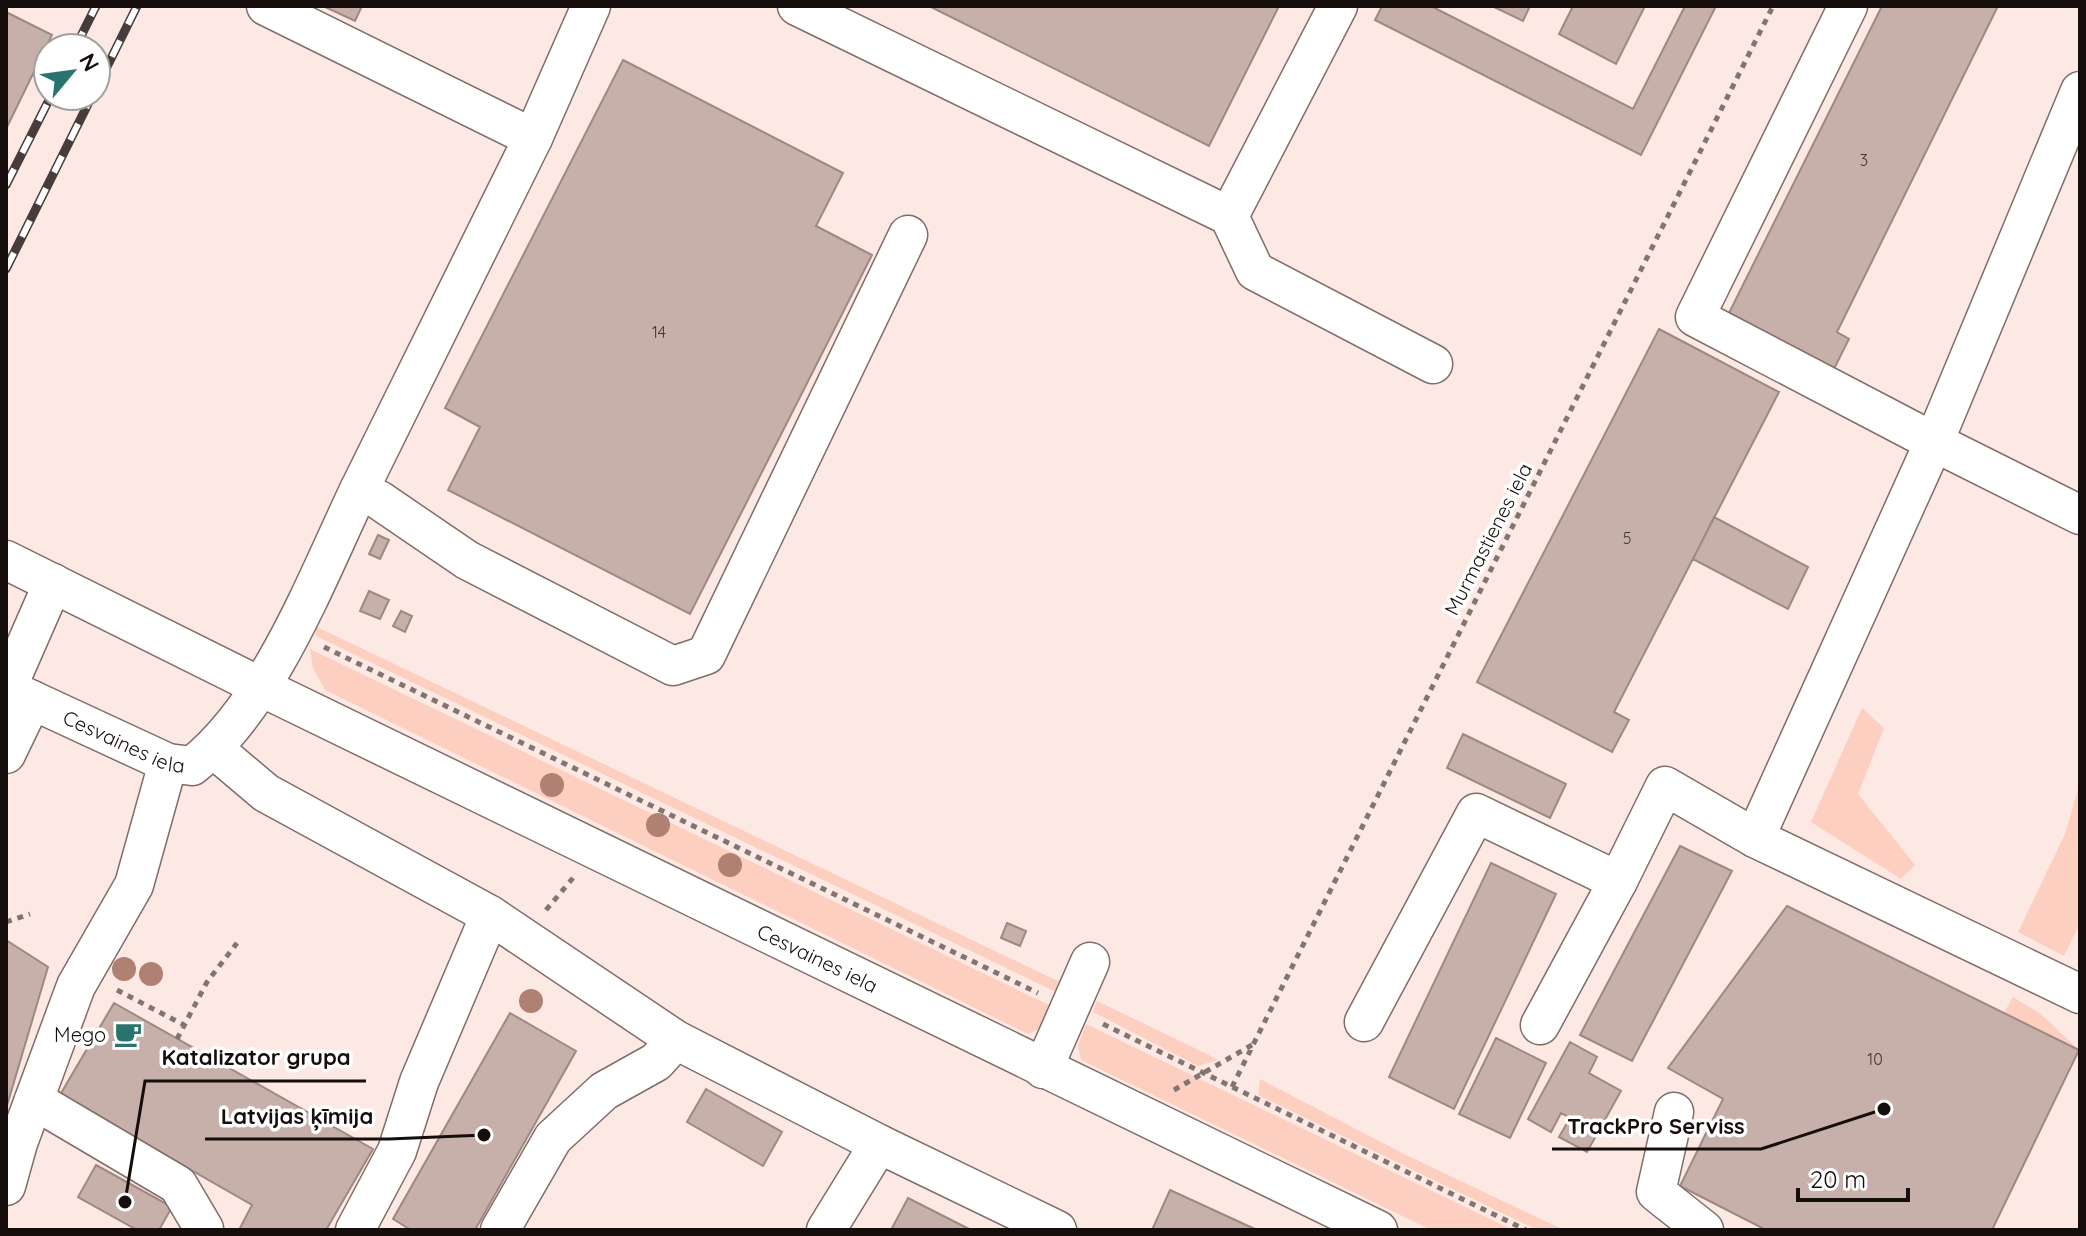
<svg xmlns="http://www.w3.org/2000/svg" width="2086" height="1236" viewBox="0 0 2086 1236" font-family="Quicksand,sans-serif">
<style>
.green{fill:#fdcfc1}
.building{fill:#c7b0a9;stroke:#9e8882;stroke-width:2}
.lines{fill:none;stroke-linecap:round;stroke-linejoin:round}
.minor-casing{stroke:#816d67;stroke-width:41}
.path{stroke:#827571;stroke-width:5;stroke-dasharray:6 6;stroke-linecap:butt}
.minor{stroke:#fff;stroke-width:38}
.rail-casing{stroke:#463c39;stroke-width:9}
.rail{stroke:#fff;stroke-width:6;stroke-dasharray:18;stroke-linecap:butt}
.tree{fill:#b08173}
.labels{text-anchor:middle;dominant-baseline:central;stroke-width:7;stroke-linejoin:round;paint-order:stroke}
.number-label{font-size:16px;fill:#423633}
.street-label{font-size:20px;fill:#160e0c;stroke:#fff}
.poi-label{font-size:20px;fill:#160e0c;stroke:#fff;text-anchor:end}
.leader{fill:none;stroke:#160e0c;stroke-width:3}
.callout-dot{fill:#160e0c;stroke:#fff;stroke-width:3}
.callout-label{font-size:22px;text-anchor:middle;font-weight:bold;fill:#160e0c;stroke:#fff;stroke-width:7;stroke-linejoin:round;paint-order:stroke}
</style>
<rect width="100%" height="100%" fill="#fce9e3"/>
<!-- green -->
<path class="green" d="M 315,626 L 1060,982 L 1056,992 L 316,636 Z
M 310,649 L 1051,1006 L 1042,1028 L 1028,1034 L 325,690 L 313,668 Z
M 1862,708 L 1884,728 L 1858,794 L 1915,865 L 1901,879 L 1811,822 Z
M 2080,782 L 2080,923 L 2064,956 L 2018,932 L 2065,834 Z
M 2013,997 L 2041,1014 L 2079,1050 L 2004,1013 Z
M 1097,1001 L 1205,1053 L 1218,1060 L 1198,1066 L 1093,1012 Z
M 1086,1024 L 1513,1230 L 1431,1230 L 1081,1060 L 1078,1045 Z
M 1260,1079 L 1406,1155 L 1564,1230 L 1537,1230 L 1258,1095 Z"/>
<!-- building -->
<path class="building" d="M 323,6 L 362,6 L 355,21 Z
M 929,6 L 1279,6 L 1209,146 Z
M 1382,6 L 1431,6 L 1633,109 L 1685,6 L 1716,6 L 1641,155 L 1375,20 Z
M 1492,6 L 1530,6 L 1523,21 Z
M 1573,6 L 1645,6 L 1616,64 L 1559,34 Z
M 1882,6 L 1998,6 L 1837,332 L 1849,339 L 1833,371 L 1728,315 Z
M 6,12 L 52,35 L 6,129 Z
M 623,60 L 843,173 L 816,226 L 872,255 L 690,614 L 448,490 L 480,427 L 445,408 Z
M 1659,329 L 1779,392 L 1614,712 L 1629,720 L 1612,752 L 1477,682 Z
M 1714,517 L 1808,567 L 1788,609 L 1693,559 Z
M 378,535 L 389,540 L 380,559 L 369,554 Z
M 369,591 L 389,600 L 380,619 L 360,611 Z
M 401,611 L 412,616 L 405,632 L 393,626 Z
M 1463,734 L 1566,784 L 1550,818 L 1447,768 Z
M 1680,846 L 1732,871 L 1632,1061 L 1580,1035 Z
M 1491,863 L 1556,894 L 1454,1109 L 1389,1077 Z
M 1787,906 L 2079,1050 L 1992,1230 L 1766,1230 L 1680,1186 L 1723,1099 L 1668,1068 Z
M 1007,923 L 1026,931 L 1020,946 L 1001,938 Z
M 6,940 L 48,967 L 6,1109 Z
M 114,1003 L 373,1149 L 326,1230 L 239,1230 L 252,1205 L 60,1095 Z
M 510,1013 L 576,1051 L 475,1230 L 411,1230 L 393,1219 Z
M 1496,1038 L 1546,1063 L 1510,1138 L 1459,1114 Z
M 1570,1042 L 1597,1057 L 1589,1073 L 1621,1091 L 1587,1152 L 1559,1137 L 1570,1118 L 1561,1113 L 1551,1132 L 1528,1119 Z
M 706,1089 L 782,1132 L 763,1166 L 687,1122 Z
M 96,1165 L 172,1207 L 159,1230 L 137,1230 L 78,1197 Z
M 1170,1190 L 1257,1230 L 1152,1230 Z
M 908,1198 L 971,1230 L 891,1230 Z"/>
<g class="lines">
<!-- minor casing -->
<g class="minor-casing">
<g id="minor">
<path d="M 266,6 L 533,138"/>
<path d="M 797,6 L 1229,216 L 1255,271 L 1433,364"/>
<path d="M 1848,6 L 1695,317 L 1934,442 L 2080,515"/>
<path d="M 1229,216 L 1338,6"/>
<path d="M 359,490 L 533,138 L 591,6"/>
<path id="s1" d="M 6,560 L 259,686 L 1378,1230"/>
<path id="s2" d="M 6,688 L 168,763 L 192,766 C 269,706 317,578 359,490 L 379,500 L 467,560 L 673,666 L 706,655 L 908,235"/>
<path d="M 7,688 L 53,583"/>
<path d="M 214,749 L 266,793 L 490,915 L 676,1040 L 879,1144 L 1057,1230"/>
<path d="M 6,754 L 32,700"/>
<path d="M 1755,838 L 1934,442 L 2080,91"/>
<path d="M 1364,1022 L 1476,813 L 1618,881"/>
<path d="M 1540,1025 L 1618,881 L 1665,786 L 1755,838 L 2080,994"/>
<path d="M 1043,1069 L 1090,962"/>
<path d="M 34,1100 L 178,1185 L 204,1229"/>
<path d="M 1674,1112 L 1656,1192 L 1704,1230"/>
<path d="M 6,1186 L 18,1143 L 76,986 L 134,885 L 168,763"/>
<path d="M 355,1230 L 397,1151 L 419,1082 L 490,915"/>
<path d="M 500,1230 L 553,1138 L 604,1091 L 656,1062 L 676,1040"/>
<path d="M 826,1230 L 879,1144"/>
</g>
</g>
<!-- path -->
<path class="path" d="M 324,647 L 1038,993
M 546,910 L 573,878
M 6,922 L 30,914
M 117,990 L 184,1025
M 1103,1024 L 1526,1230
M 177,1039 L 207,982 L 237,943
M 1232,1087 L 1773,6
M 1174,1090 L 1252,1045"/>
<!-- minor -->
<use href="#minor" class="minor"/>
<!-- rail casing -->
<g class="rail-casing">
<path id="rail" d="M 75,48 L 96,6
M 96,89 L 137,6
M 6,185 L 51,96
M 6,269 L 92,96"/>
</g>
<!-- rail -->
<use href="#rail" class="rail"/>
</g>
<!-- trees -->
<g class="tree">
<circle cx="552" cy="785" r="12"/>
<circle cx="658" cy="825" r="12"/>
<circle cx="730" cy="865" r="12"/>
<circle cx="124" cy="969" r="12"/>
<circle cx="151" cy="974" r="12"/>
<circle cx="531" cy="1001" r="12"/>
</g>
<!-- icons -->
<defs>
<g id="cafe-bare" transform="scale(2.16)"><path d="M-5.5-4.5H6V0H3Q3 3.5 0 3.5H-2.5Q-5.5 3.5-5.5 0ZM3-3.2v2h1.7v-2ZM-6 4.5H4V6H-6Z" fill="#2a7470" stroke="#fff" stroke-width="2.5" paint-order="stroke"/></g>
</defs>
<g fill-rule="evenodd">
<use href="#cafe-bare" x="128" y="1034"/>
</g>
<g class="labels">
<!-- number labels -->
<g class="number-label">
<text x="1864" y="160">3</text>
<text x="659" y="332">14</text>
<text x="1627" y="538">5</text>
<text x="1875" y="1059">10</text>
</g>
<!-- street labels -->
<g class="street-label">
<text transform="translate(1488 539) rotate(-63)">Murmastienes iela</text>
<text stroke="none"><textPath href="#s2" startOffset="130">Cesvaines iela</textPath></text>
<text stroke="none"><textPath href="#s1" startOffset="904">Cesvaines iela</textPath></text>
</g>
<!-- poi labels -->
<g class="poi-label">
<text x="106" y="1034">Mego</text>
</g>
</g>
<!-- callouts -->
<path class="leader" d="M125 1202L145 1081H366M484 1135L389 1139H205M1884 1109L1761 1149H1552"/>
<g class="callout-dot">
<circle cx="125" cy="1202" r="8"/>
<circle cx="484" cy="1135" r="8"/>
<circle cx="1884" cy="1109" r="8"/>
</g>
<g class="callout-label">
<text x="256" y="1065">Katalizator grupa</text>
<text x="297" y="1124">Latvijas ķīmija</text>
<text x="1656" y="1134">TrackPro Serviss</text>
</g>
<!-- border -->
<rect width="2086" height="1236" fill="none" stroke="#160e0c" stroke-width="16"/>
<!-- north arrow -->
<g transform="translate(72 72) rotate(61)"><circle r="38" fill="#ffffff" stroke="#a29f9e" stroke-width="2"/>
<path d="M0-6L14 30L0 20L-14 30Z" fill="#2a7470"/>
<text y="-12" font-size="22" font-weight="bold" text-anchor="middle" fill="#160e0c">N</text>
</g>
<!-- scale -->
<path d="M1798 1188v12h110v-12" fill="none" stroke="#160e0c" stroke-width="4"/>
<text x="1810" y="1188" font-size="24" fill="#160e0c" stroke="#ffffff" stroke-width="6" paint-order="stroke">20 m</text>
</svg>
